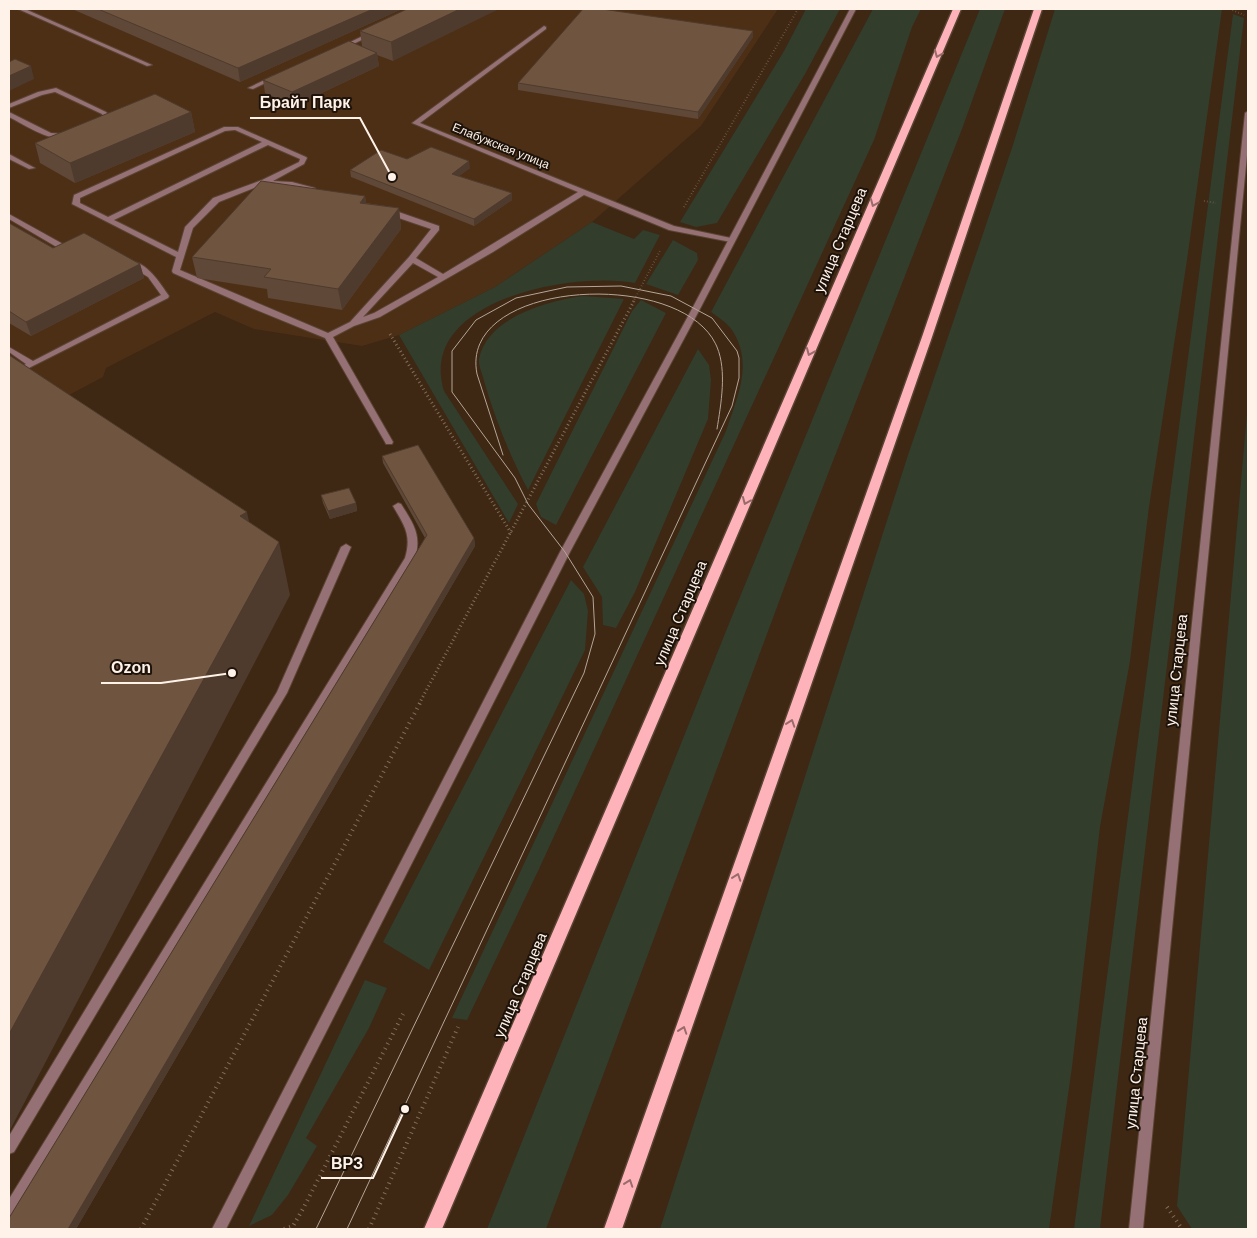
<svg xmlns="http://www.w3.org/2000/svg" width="1257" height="1238" viewBox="0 0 1257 1238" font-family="Helvetica,sans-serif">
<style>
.built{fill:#4d2f16}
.green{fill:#323d2c}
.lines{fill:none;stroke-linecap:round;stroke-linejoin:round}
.service-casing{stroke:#594331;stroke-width:2}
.minor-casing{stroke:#594331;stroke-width:2}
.primary-casing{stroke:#594331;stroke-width:3}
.path-far2{stroke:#816e5d;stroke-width:2;stroke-dasharray:0.5 2.5;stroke-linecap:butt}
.path-far1{stroke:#816e5d;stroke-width:3;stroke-dasharray:1 3;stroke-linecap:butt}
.path{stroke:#816e5d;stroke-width:4;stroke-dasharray:1 4.5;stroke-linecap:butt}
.service{fill:#957074;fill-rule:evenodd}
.minor{fill:#957074;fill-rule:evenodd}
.primary{fill:#feb3bb;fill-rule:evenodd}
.tram{stroke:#b5a597;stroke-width:1}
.wall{fill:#5f4837}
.shaded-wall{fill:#4e3b2d}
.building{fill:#6f5440;stroke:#4e3b2d}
.oneway{stroke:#996b6b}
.labels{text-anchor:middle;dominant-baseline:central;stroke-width:4;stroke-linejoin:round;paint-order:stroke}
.far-street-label{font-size:12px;fill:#fff2e8;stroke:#1d130a}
.street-label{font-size:15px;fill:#fff2e8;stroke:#1d130a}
.leader{fill:none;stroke:#fff2e8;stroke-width:2}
.callout-dot{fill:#fff2e8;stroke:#1d130a;stroke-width:2}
.callout-label{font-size:16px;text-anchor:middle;font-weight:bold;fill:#fff2e8;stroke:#1d130a;stroke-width:4;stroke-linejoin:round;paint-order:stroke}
</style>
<rect width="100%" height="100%" fill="#3e2713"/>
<!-- built -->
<path class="built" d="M 9,9 L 778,9 L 701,126 L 592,222 L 495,287 L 399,335 L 362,346 L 254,329 L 215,312 L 106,368 L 103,377 L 35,413 L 9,416 Z"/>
<!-- green -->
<path class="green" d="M 806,9 L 840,9 L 805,74 L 717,223 L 696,227 L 680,222 L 784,51 Z
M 873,9 L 921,9 L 912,27 L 874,140 L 539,869 L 467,1020 L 452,1018 L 726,431 C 737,397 754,364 732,330 C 727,323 718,317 711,312 Z
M 980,9 L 1005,9 L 962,129 L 793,564 L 546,1229 L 487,1229 L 726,631 Z
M 1055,9 L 1222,9 L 1187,260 L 1149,507 L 1130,661 L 1100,827 L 1072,1067 L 1049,1229 L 660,1229 L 908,455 L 1012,148 Z
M 1233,14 L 1244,18 L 1100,1229 L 1074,1229 Z
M 592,222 L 634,239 L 643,230 L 660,235 L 635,283 C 573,271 416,300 444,391 L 518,504 L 509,523 L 399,335 L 495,287 Z
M 673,240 L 697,253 L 698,260 L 678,295 L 646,284 Z
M 583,296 L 624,299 L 528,490 C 510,456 495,419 484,381 C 483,375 478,365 479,359 C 487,317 548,301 583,296 Z
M 641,300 L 666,313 L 556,525 L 541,517 L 536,504 L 632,311 Z
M 698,349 L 709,365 L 711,380 L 708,419 L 635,592 L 616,628 L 603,625 L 602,597 L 583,567 Z
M 1248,402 L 1248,1229 L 1192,1229 L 1177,1206 Z
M 571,580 L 584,594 L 588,611 L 585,650 L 429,970 L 383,942 Z
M 365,980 L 387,988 L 369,1028 L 306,1138 L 317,1146 L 288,1195 L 272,1215 L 249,1226 Z"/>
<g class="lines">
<!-- service casing -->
<g class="service-casing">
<path id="service" d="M 18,9 L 25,9 L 152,65 L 147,66 Z
M 544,26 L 546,27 L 546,29 L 420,123 L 674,226 L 731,238 L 735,240 L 731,242 L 669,230 L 584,195 L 493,252 L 380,317 L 354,326 L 333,337 L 393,442 L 392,444 L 386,444 L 385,442 L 325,338 L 254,309 L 173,273 L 172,271 L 176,257 L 72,204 L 74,195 L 224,127 L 238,127 L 306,157 L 307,158 L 304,164 L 273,181 L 292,182 L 315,188 L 315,192 L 291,186 L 264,184 L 219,202 L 193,228 L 180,270 L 328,333 L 350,322 L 409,257 L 431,229 L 384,213 L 384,209 L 390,209 L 439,226 L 439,230 L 416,258 L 443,274 L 578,192 L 412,123 ZM 235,130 L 262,142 L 108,217 L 80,203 L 80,198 L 225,131 ZM 268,145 L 300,159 L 299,162 L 262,180 L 213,198 L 185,227 L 178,252 L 114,220 ZM 413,263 L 438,277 L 374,313 L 363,317 Z
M 371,32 L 376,33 L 343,49 L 338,48 Z
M 273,76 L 278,77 L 253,89 L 248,88 Z
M 56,88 L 106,112 L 110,116 L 110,119 L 101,124 L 97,124 L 97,122 L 104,118 L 102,114 L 55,92 L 42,95 L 9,108 L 9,104 L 38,92 Z
M 9,112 L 51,133 L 65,134 L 68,136 C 54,145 23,124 9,117 Z
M 9,154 L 33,167 L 35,168 L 29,169 L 9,159 Z
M 9,214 L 63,244 L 70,242 L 74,244 L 66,249 L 60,249 L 9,219 Z
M 128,261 C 146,260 160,283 169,296 L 168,298 L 9,378 L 9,373 L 26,364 L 9,352 L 9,347 L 33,361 L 161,295 L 148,277 L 128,265 Z
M 398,503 L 401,504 C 413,523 422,535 415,558 L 14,1216 L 9,1218 L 9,1199 L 405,558 C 412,535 404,525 393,506 Z
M 346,544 L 351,547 L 287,693 L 14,1152 L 9,1154 L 9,1136 L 277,692 L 341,547 Z"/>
</g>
<!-- minor casing -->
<g class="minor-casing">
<path id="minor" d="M 850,9 L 856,9 L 701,307 L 570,552 L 226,1229 L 212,1229 L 560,552 L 693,307 Z
M 1248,111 L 1248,145 L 1143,1229 L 1129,1229 L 1245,113 Z"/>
</g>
<!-- primary casing -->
<g class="primary-casing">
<path id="primary" d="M 953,9 L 961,9 L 442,1229 L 424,1229 Z
M 1034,9 L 1042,9 L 932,337 L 622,1229 L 604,1229 L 922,337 Z"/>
</g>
<!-- path-far2 -->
<path class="path-far2" d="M 1230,9 L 1244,15
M 1204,201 L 1216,203
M 684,207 L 798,9
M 633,302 L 661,249"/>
<!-- path-far1 -->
<path class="path-far1" d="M 390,334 L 511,533
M 419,704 L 634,301"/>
<!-- path -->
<path class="path" d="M 1167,1207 L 1182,1229
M 141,1229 L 420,703
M 284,1229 L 293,1226 L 304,1207 L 403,1014
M 369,1229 L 458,1027"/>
<!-- service -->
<use href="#service" class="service"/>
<!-- minor -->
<use href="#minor" class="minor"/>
<!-- primary -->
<use href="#primary" class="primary"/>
<!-- tram -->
<path class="tram" d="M 503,455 L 477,374 C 458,279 684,267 717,347 C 727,371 721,404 717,429
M 316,1229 L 584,673 L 595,634 L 593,597 L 565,552 L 528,504 L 515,478 L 452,392 L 452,351 L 476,320 L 516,298 L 567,287 L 621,286 L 671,296 L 712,318 L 737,351 L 739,358 L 739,378 L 732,406 L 347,1229"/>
</g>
<!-- wall -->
<path class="wall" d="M 72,9 L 402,9 L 240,82 Z
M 407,9 L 393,61 L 377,55 L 379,66 L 294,106 L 265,93 L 263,80 L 362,46 L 360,31 Z
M 753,31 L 753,37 L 698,119 L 518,90 L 518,83 Z
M 191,112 L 195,132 L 75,183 L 40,163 L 35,143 Z
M 407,159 L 470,168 L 459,176 L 512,193 L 512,200 L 474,226 L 351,177 L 350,170 Z
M 365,196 L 366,203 L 399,208 L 401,229 L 342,310 L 268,298 L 267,289 L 197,278 L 192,257 Z
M 9,223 L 53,248 L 140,264 L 144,278 L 31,336 L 9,323 Z
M 382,456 L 474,538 L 475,546 L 76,1229 L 9,1229 L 9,1218 L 425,538 L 383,463 Z
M 321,495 L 356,503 L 357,511 L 330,519 L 323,503 Z"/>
<!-- shaded-wall -->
<path class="shaded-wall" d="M 373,9 L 402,9 L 240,82 L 238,68 Z
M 460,9 L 499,9 L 393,61 L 391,42 Z
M 753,31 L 753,37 L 698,119 L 698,112 Z
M 377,53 L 379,66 L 294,106 L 292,92 Z
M 31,66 L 34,79 L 9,91 L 9,76 Z
M 191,112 L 195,132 L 75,183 L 70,163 Z
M 469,161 L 470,168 L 453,181 L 452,174 Z
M 512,193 L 512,200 L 474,226 L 474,219 Z
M 365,196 L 368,216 L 360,203 Z
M 399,208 L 401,229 L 342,310 L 338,289 Z
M 140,264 L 144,278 L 31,336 L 26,322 Z
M 356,503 L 357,511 L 330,519 L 328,511 Z
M 247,512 L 258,565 L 240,516 Z
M 474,538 L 475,546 L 76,1229 L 68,1229 Z
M 279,542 L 290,595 L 9,1132 L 9,1034 Z"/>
<!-- building -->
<path class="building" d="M 98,9 L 373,9 L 238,68 Z
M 407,9 L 460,9 L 391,42 L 360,31 Z
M 583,9 L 602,9 L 753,31 L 698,112 L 518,83 Z
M 349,41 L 377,53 L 292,92 L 263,80 Z
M 15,59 L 31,66 L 9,76 L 9,62 Z
M 155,94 L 191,112 L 70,163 L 35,143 Z
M 431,147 L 469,161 L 452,174 L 512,193 L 474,219 L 350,170 L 381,150 L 407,159 Z
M 261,181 L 365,196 L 360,203 L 399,208 L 338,289 L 264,277 L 271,269 L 192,257 Z
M 9,223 L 53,248 L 84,233 L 140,264 L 26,322 L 9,311 Z
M 9,355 L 247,512 L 240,516 L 279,542 L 9,1034 Z
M 418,445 L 474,538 L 68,1229 L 11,1229 L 9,1228 L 9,1218 L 427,535 L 382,456 Z
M 349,488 L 356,503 L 328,511 L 321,495 Z"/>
<!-- one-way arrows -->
<defs><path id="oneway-chevron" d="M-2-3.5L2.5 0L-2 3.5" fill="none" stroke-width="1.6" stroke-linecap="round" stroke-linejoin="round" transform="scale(1.25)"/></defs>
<g class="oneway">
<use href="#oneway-chevron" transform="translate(938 54) rotate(113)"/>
<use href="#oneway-chevron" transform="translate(874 203) rotate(113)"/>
<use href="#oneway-chevron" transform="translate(810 352) rotate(113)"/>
<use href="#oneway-chevron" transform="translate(746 501) rotate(113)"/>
<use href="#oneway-chevron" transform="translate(791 723) rotate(-71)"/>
<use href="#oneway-chevron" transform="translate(737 877) rotate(-71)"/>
<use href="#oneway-chevron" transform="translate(683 1030) rotate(-71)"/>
<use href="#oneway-chevron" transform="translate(629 1183) rotate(-71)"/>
</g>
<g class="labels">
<!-- far-street labels -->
<g class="far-street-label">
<text transform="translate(501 146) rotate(22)">Елабужская улица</text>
</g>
<!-- street labels -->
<g class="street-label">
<text transform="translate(840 240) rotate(-67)">улица Старцева</text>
<text transform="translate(680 613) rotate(-67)">улица Старцева</text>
<text transform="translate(1176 670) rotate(-84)">улица Старцева</text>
<text transform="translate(520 985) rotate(-67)">улица Старцева</text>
<text transform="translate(1136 1073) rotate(-84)">улица Старцева</text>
</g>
</g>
<!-- callouts -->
<path class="leader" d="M392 177L360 118H250M232 673L161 683H101M405 1109L373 1178H321"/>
<g class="callout-dot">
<circle cx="392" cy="177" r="5"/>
<circle cx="232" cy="673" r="5"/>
<circle cx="405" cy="1109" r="5"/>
</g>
<g class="callout-label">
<text x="305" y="108">Брайт Парк</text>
<text x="131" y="673">Ozon</text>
<text x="347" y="1169">ВРЗ</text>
</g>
<!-- border -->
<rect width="1257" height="1238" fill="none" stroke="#fff2e8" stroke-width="20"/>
</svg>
